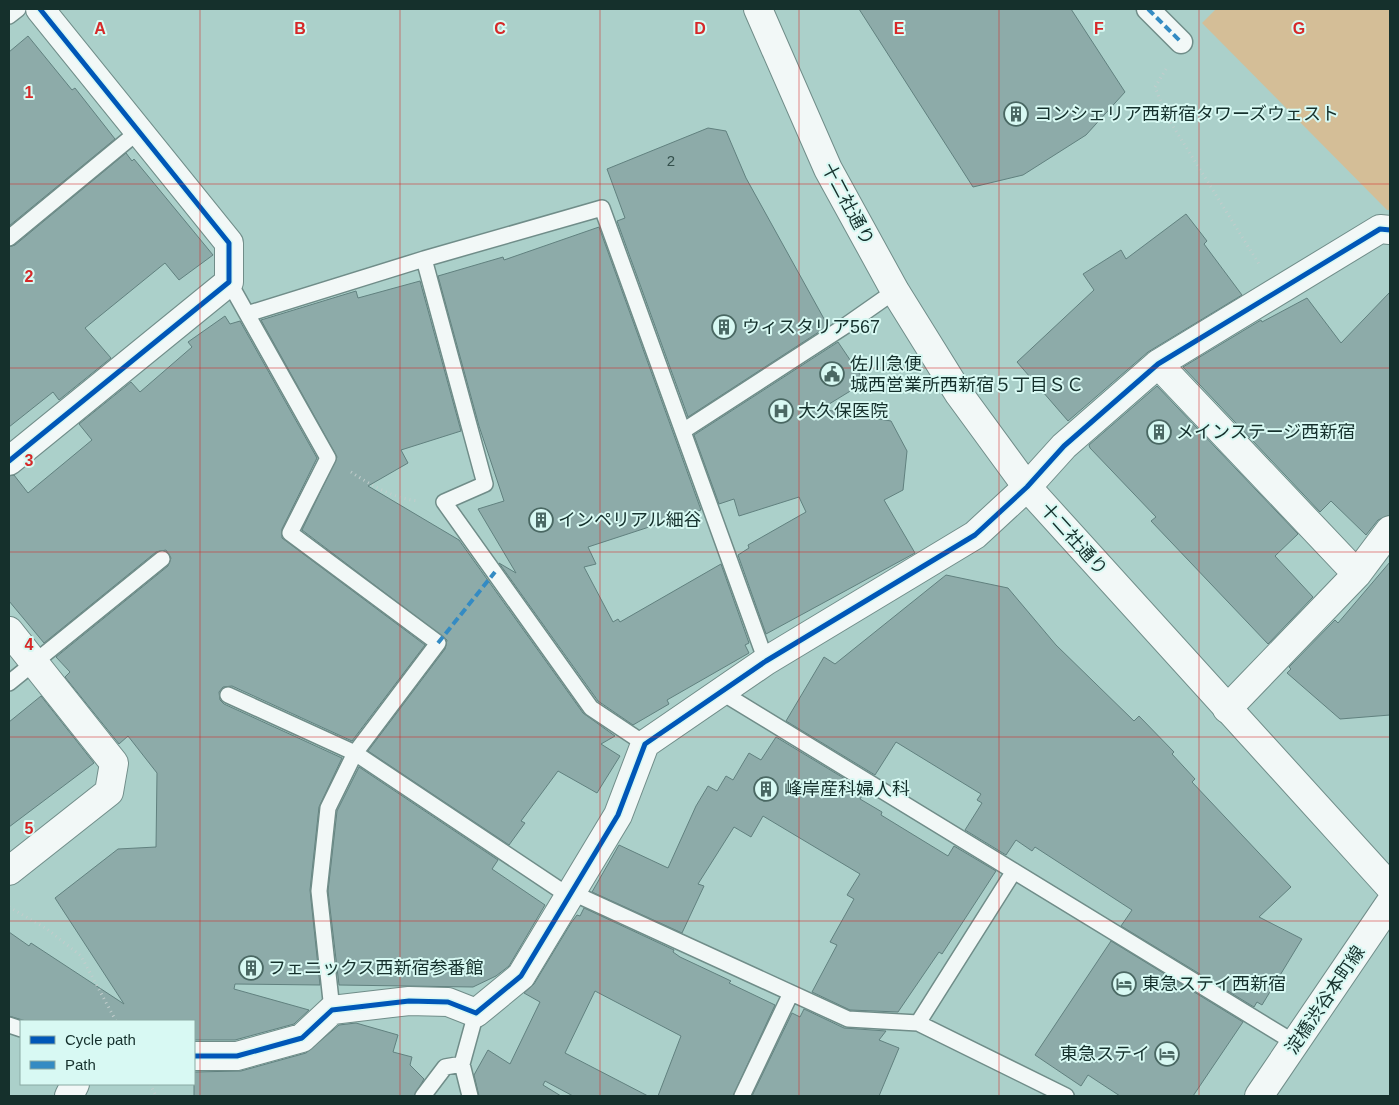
<svg xmlns="http://www.w3.org/2000/svg" width="1399" height="1105" viewBox="0 0 1399 1105" font-family="Arial,'Noto Sans JP',sans-serif">
<style>
.green{fill:#d4be97}
.building{fill:#8daba9;stroke:#61817f}
.lines{fill:none;stroke-linecap:round;stroke-linejoin:round}
.service-casing{stroke:#708d89;stroke-width:18}
.pedestrian-casing{stroke:#708d89;stroke-width:25}
.minor-casing{stroke:#708d89;stroke-width:30}
.secondary-casing{stroke:#708d89;stroke-width:30}
.path{stroke:#c2cdcc;stroke-width:3;stroke-dasharray:1 4;stroke-linecap:butt}
.service{stroke:#f2f8f7;stroke-width:15}
.pedestrian{stroke:#f2f8f7;stroke-width:22}
.minor{stroke:#f2f8f7;stroke-width:28}
.secondary{stroke:#f2f8f7;stroke-width:28}
.quiet{stroke:#348bc3;stroke-width:4;stroke-dasharray:8 4;stroke-linecap:butt}
.cycleway-casing{stroke:#d8f9f3;stroke-width:8}
.cycleway{stroke:#0057b8;stroke-width:5}
.grid{fill:none;stroke:#d62828;stroke-width:1;stroke-opacity:0.55}
.labels{text-anchor:middle;dominant-baseline:central;stroke-width:4;stroke-linejoin:round;paint-order:stroke}
.number-label{font-size:15px;fill:#334f4b}
.poi-label{font-size:18px;fill:#15302c;stroke:#d8f9f3;text-anchor:start}
.street-label{font-size:18px;fill:#15302c;stroke:#d8f9f3}
.grid-label{font-size:16px;text-anchor:middle;font-weight:bold;fill:#d62828;stroke:#d8f9f3;stroke-width:4;stroke-linejoin:round;paint-order:stroke}
</style>
<rect width="100%" height="100%" fill="#abd0ca"/>
<!-- green -->
<path class="green" d="M 1216,9 L 1390,9 L 1390,210 L 1387,210 L 1202,23 Z"/>
<!-- building -->
<path class="building" d="M 859,9 L 1071,9 L 1125,92 L 1086,135 L 1023,175 L 973,187 Z
M 28,36 L 72,90 L 75,88 L 115,139 L 9,226 L 9,52 Z
M 708,128 L 726,131 L 746,178 L 828,326 L 688,417 L 617,221 L 625,218 L 607,169 Z
M 126,153 L 132,161 L 134,159 L 213,255 L 179,280 L 165,263 L 85,328 L 111,358 L 59,400 L 53,392 L 9,427 L 9,247 L 15,245 Z
M 1186,214 L 1207,241 L 1204,244 L 1242,295 L 1148,352 L 1068,421 L 1017,362 L 1094,290 L 1083,274 L 1121,250 L 1126,259 Z
M 599,227 L 701,510 L 588,547 L 596,564 L 584,567 L 613,622 L 618,619 L 620,622 L 721,564 L 749,643 L 745,645 L 749,653 L 667,700 L 669,704 L 633,725 L 598,701 L 499,563 L 516,573 L 478,509 L 504,501 L 479,426 L 438,276 L 503,257 L 504,260 Z
M 420,281 L 461,431 L 401,450 L 408,463 L 368,486 L 459,540 L 583,713 L 615,736 L 601,744 L 620,756 L 597,793 L 558,771 L 521,821 L 525,823 L 509,845 L 368,751 L 445,649 L 447,640 L 302,530 L 337,457 L 261,320 L 356,291 L 358,298 Z
M 1390,292 L 1390,515 L 1378,520 L 1366,535 L 1331,501 L 1320,512 L 1183,367 L 1261,320 L 1262,322 L 1307,298 L 1341,343 Z
M 225,316 L 230,324 L 240,321 L 317,458 L 282,529 L 282,538 L 425,645 L 352,741 L 232,686 L 223,687 L 219,692 L 220,700 L 224,704 L 342,758 L 319,807 L 310,890 L 320,985 L 235,984 L 234,989 L 309,1010 L 294,1024 L 235,1040 L 194,1040 L 194,1021 L 26,1021 L 9,1016 L 9,932 L 29,946 L 31,943 L 124,1004 L 55,898 L 118,849 L 156,847 L 157,773 L 128,736 L 119,744 L 65,677 L 70,672 L 56,657 L 168,566 L 171,558 L 166,550 L 156,552 L 44,643 L 9,601 L 9,476 L 14,475 L 28,493 L 92,440 L 79,424 L 131,382 L 140,392 L 192,347 L 188,342 Z
M 838,342 L 865,382 L 821,409 L 891,421 L 907,451 L 903,490 L 884,500 L 915,553 L 766,634 L 738,555 L 749,548 L 748,545 L 806,512 L 799,497 L 739,516 L 734,499 L 719,504 L 694,435 Z
M 1157,386 L 1298,534 L 1275,556 L 1313,597 L 1268,644 L 1151,521 L 1156,517 L 1090,448 L 1089,445 Z
M 1390,562 L 1390,715 L 1340,719 L 1287,673 L 1291,669 L 1289,667 L 1335,620 L 1338,623 Z
M 946,575 L 1008,588 L 1056,645 L 1134,721 L 1139,716 L 1174,752 L 1172,754 L 1195,779 L 1192,782 L 1291,887 L 1259,917 L 1302,939 L 1262,1005 L 1257,1002 L 1254,1007 L 1121,926 L 1132,910 L 1035,847 L 1032,851 L 1016,840 L 1006,855 L 965,830 L 982,803 L 977,800 L 981,794 L 896,742 L 875,775 L 786,721 L 824,657 L 835,664 Z
M 41,696 L 94,763 L 9,827 L 9,722 Z
M 776,737 L 865,791 L 860,799 L 882,812 L 881,815 L 948,856 L 954,846 L 996,871 L 942,954 L 939,952 L 898,1012 L 850,1010 L 812,992 L 837,945 L 830,942 L 854,899 L 847,895 L 860,874 L 763,816 L 751,837 L 734,827 L 698,884 L 704,886 L 682,933 L 592,892 L 619,845 L 668,868 L 696,806 L 708,786 L 717,791 L 726,776 L 733,780 L 749,753 L 761,760 Z
M 359,767 L 498,860 L 492,869 L 545,905 L 509,966 L 496,976 L 473,987 L 339,985 L 328,891 L 337,811 Z
M 584,908 L 674,950 L 673,952 L 680,957 L 731,981 L 729,983 L 775,1005 L 733,1096 L 658,1096 L 681,1036 L 595,991 L 565,1053 L 648,1096 L 573,1096 L 545,1081 L 543,1085 L 561,1096 L 479,1096 L 474,1075 L 488,1050 L 510,1064 L 540,1002 L 524,993 L 534,984 L 571,923 L 577,915 L 580,916 Z
M 1111,941 L 1243,1022 L 1193,1096 L 1120,1096 L 1088,1075 L 1081,1086 L 1035,1055 Z
M 804,1009 L 844,1028 L 886,1031 L 879,1040 L 899,1048 L 879,1096 L 752,1096 L 792,1013 L 800,1017 Z
M 356,1023 L 398,1035 L 393,1052 L 412,1057 L 410,1065 L 424,1079 L 414,1096 L 194,1096 L 194,1072 L 241,1071 L 306,1053 L 339,1025 Z"/>
<g class="lines">
<!-- service casing -->
<g class="service-casing">
<path id="service" d="M 9,16 L 18,9
M 9,238 L 140,130
M 424,259 L 485,484 L 444,502 L 591,708 L 645,744
M 229,282 L 328,458 L 290,533 L 438,643 L 355,753 L 328,808 L 319,891 L 332,1010
M 247,314 L 424,259 L 602,208 L 766,661
M 683,431 L 845,326 L 895,291
M 9,683 L 162,559
M 721,692 L 1295,1043
M 228,695 L 355,753 L 560,890 L 573,893 L 848,1019 L 918,1023 L 1066,1096
M 918,1023 L 1014,871
M 9,1025 L 21,1029
M 423,1096 L 445,1067 L 462,1064
M 470,1096 L 462,1064 L 476,1013
M 742,1096 L 791,993"/>
</g>
<!-- pedestrian casing -->
<g class="pedestrian-casing">
<path id="pedestrian" d="M 1148,9 L 1181,42"/>
</g>
<!-- minor casing -->
<g class="minor-casing">
<path id="minor" d="M 1158,364 L 1357,574
M 9,461 L 229,282 L 229,243 L 40,9
M 9,631 L 114,763 L 109,792 L 9,871
M 1227,709 L 1357,574 L 1390,530
M 194,1056 L 237,1056 L 302,1038 L 332,1010 L 409,1001 L 448,1002 L 476,1013 L 521,976 L 618,815 L 645,744 L 766,661 L 975,535 L 1027,487 L 1064,446 L 1158,364 L 1380,229 L 1390,230
M 69,1096 L 75,1084"/>
</g>
<!-- secondary casing -->
<g class="secondary-casing">
<path id="secondary" d="M 758,9 L 828,169 L 895,291 L 959,394 L 1027,487 L 1390,887
M 1259,1096 L 1390,903"/>
</g>
<!-- path -->
<path class="path" d="M 1166,69 L 1155,87 L 1166,115 L 1259,264
M 351,472 C 371,485 394,499 419,501
M 9,907 L 47,929 L 81,956 L 116,1021
M 150,1084 L 156,1096"/>
<!-- service -->
<use href="#service" class="service"/>
<!-- pedestrian -->
<use href="#pedestrian" class="pedestrian"/>
<!-- minor -->
<use href="#minor" class="minor"/>
<!-- secondary -->
<use href="#secondary" class="secondary"/>
<!-- quiet -->
<path class="quiet" d="M 1148,9 L 1181,42
M 438,643 L 495,572"/>
<!-- cycleway casing -->
<g class="cycleway-casing">
<path id="cycleway" d="M 9,461 L 229,282 L 229,243 L 40,9
M 194,1056 L 237,1056 L 302,1038 L 332,1010 L 409,1001 L 448,1002 L 476,1013 L 521,976 L 618,815 L 645,744 L 766,661 L 975,535 L 1027,487 L 1064,446 L 1158,364 L 1380,229 L 1390,230"/>
</g>
<!-- cycleway -->
<use href="#cycleway" class="cycleway"/>
</g>
<!-- grid -->
<path class="grid" d="M 200,9 L 200,1096M 400,9 L 400,1096M 600,9 L 600,1096M 799,9 L 799,1096M 999,9 L 999,1096M 1199,9 L 1199,1096M 9,184 L 1390,184M 9,368 L 1390,368M 9,552 L 1390,552M 9,737 L 1390,737M 9,921 L 1390,921"/>
<!-- icons -->
<defs>
<g id="building-ring" transform="scale(1.25)"><circle r="9.5" fill="#d8f9f3" stroke="#4a6863" stroke-width="1.5"/><path d="M-4-6H4V6H1V3H-1V6H-4ZM-2.5-4.3h1.7v1.8h-1.7ZM.8-4.3h1.7v1.8H.8ZM-2.5-1h1.7V.8h-1.7ZM.8-1h1.7V.8H.8Z" fill="#4a6863"/></g>
<g id="civic-ring" transform="scale(1.25)"><circle r="9.5" fill="#d8f9f3" stroke="#4a6863" stroke-width="1.5"/><path d="M-.6-6.5H3V-4.5H.6V-3L4-1V1h2V6H-6V1h2V-1L-.6-3ZM-1.2 2.5V6h2.4V2.5Z" fill="#4a6863"/></g>
<g id="hospital-ring" transform="scale(1.25)"><circle r="9.5" fill="#d8f9f3" stroke="#4a6863" stroke-width="1.5"/><path d="M-5-5h3v3.5h4V-5h3V5h-3V1.5h-4V5h-3Z" fill="#4a6863"/></g>
<g id="hotel-ring" transform="scale(1.25)"><circle r="9.5" fill="#d8f9f3" stroke="#4a6863" stroke-width="1.5"/><path d="M-6-4.5h1.5V1H6V5H4.5V3h-9V5H-6ZM-4 0a1.8 1.8 0 1 1 3.6 0ZM.5 0V-2.5h3Q6-2.5 6 0Z" fill="#4a6863"/></g>
</defs>
<g fill-rule="evenodd">
<use href="#building-ring" x="1016" y="114"/>
<use href="#building-ring" x="724" y="327"/>
<use href="#civic-ring" x="832" y="374"/>
<use href="#hospital-ring" x="781" y="411"/>
<use href="#building-ring" x="1159" y="432"/>
<use href="#building-ring" x="541" y="520"/>
<use href="#building-ring" x="766" y="789"/>
<use href="#building-ring" x="251" y="968"/>
<use href="#hotel-ring" x="1124" y="984"/>
<use href="#hotel-ring" x="1167" y="1054"/>
</g>
<g class="labels">
<!-- number labels -->
<g class="number-label">
<text x="671" y="160">2</text>
</g>
<!-- poi labels -->
<g class="poi-label">
<text x="1034" y="114">コンシェリア西新宿タワーズウェスト</text>
<text x="742" y="327">ウィスタリア567</text>
<text x="850" y="364">佐川急便<tspan x="850" dy="21">城西営業所西新宿５丁目ＳＣ</tspan></text>
<text x="798" y="411">大久保医院</text>
<text x="1176" y="432">メインステージ西新宿</text>
<text x="558" y="520">インペリアル細谷</text>
<text x="784" y="789">峰岸産科婦人科</text>
<text x="268" y="968">フェニックス西新宿参番館</text>
<text x="1142" y="984">東急ステイ西新宿</text>
<text x="1150" y="1054" text-anchor="end">東急ステイ</text>
</g>
<!-- street labels -->
<g class="street-label">
<text transform="translate(848 204) rotate(62)">十二社通り</text>
<text transform="translate(1074 539) rotate(48)">十二社通り</text>
<text transform="translate(1325 1000) rotate(-56)">淀橋渋谷本町線</text>
</g>
</g>
<g class="grid-label">
<text x="100" y="34">A</text>
<text x="300" y="34">B</text>
<text x="500" y="34">C</text>
<text x="700" y="34">D</text>
<text x="899" y="34">E</text>
<text x="1099" y="34">F</text>
<text x="1299" y="34">G</text>
<text x="29" y="98">1</text>
<text x="29" y="282">2</text>
<text x="29" y="466">3</text>
<text x="29" y="650">4</text>
<text x="29" y="834">5</text>
</g>
<!-- border -->
<rect width="1399" height="1105" fill="none" stroke="#15302c" stroke-width="20"/>
<!-- legend -->
<rect x="20" y="1020" width="175" height="65" fill="#d8f9f3" stroke="#8aa9a3"/>
<rect x="30" y="1036" width="25" height="8" fill="#0057b8" stroke="#8aa9a3"/>
<text x="65" y="1045" font-size="15" fill="#15302c">Cycle path</text>
<rect x="30" y="1061" width="25" height="8" fill="#348bc3" stroke="#8aa9a3"/>
<text x="65" y="1070" font-size="15" fill="#15302c">Path</text>
</svg>
